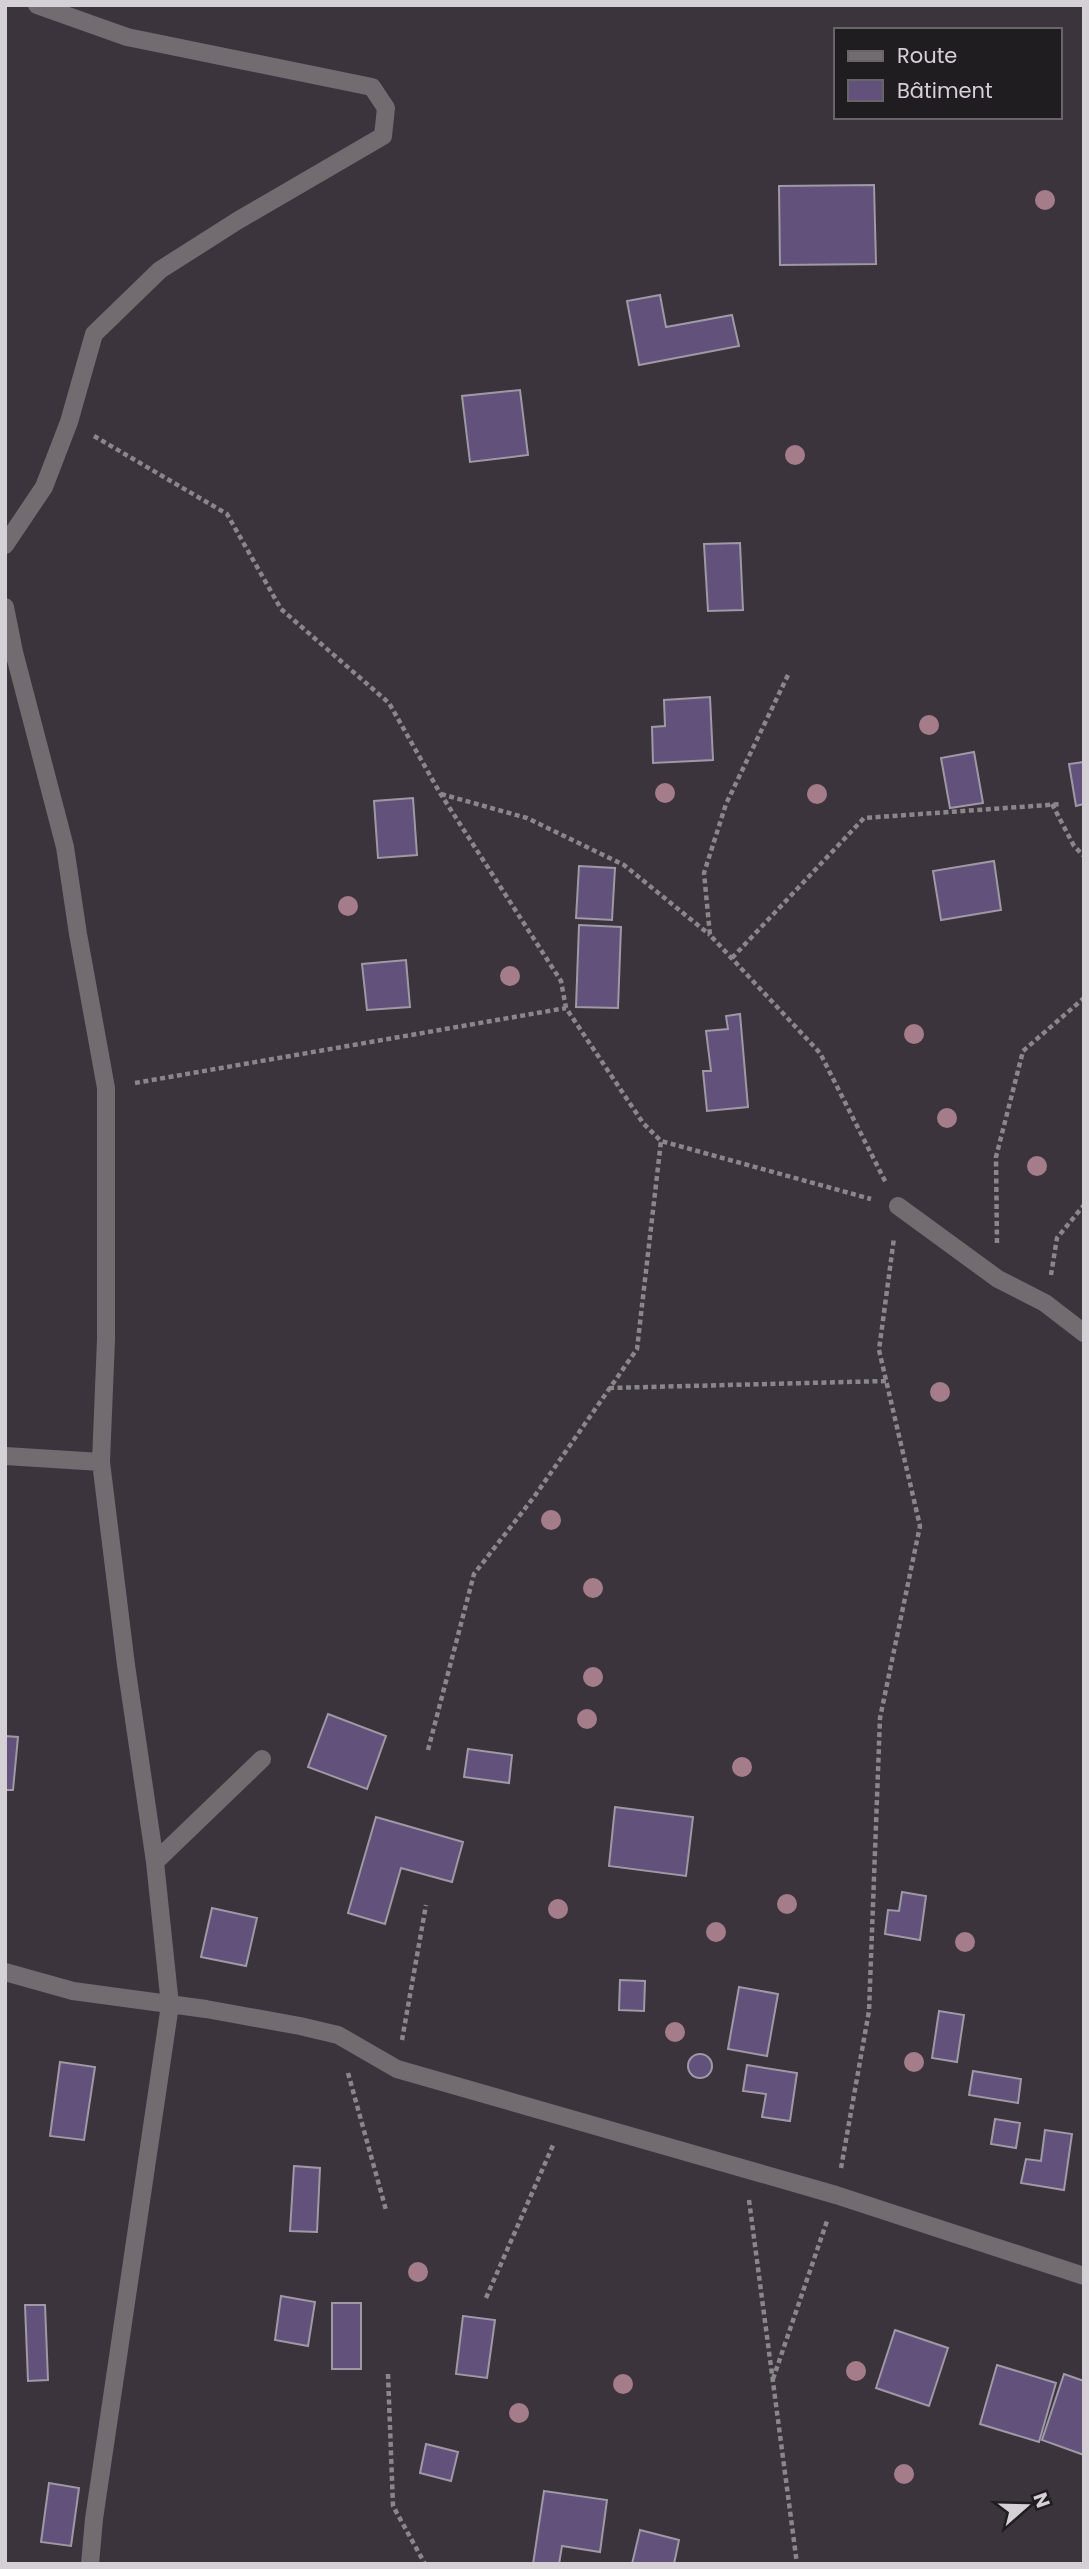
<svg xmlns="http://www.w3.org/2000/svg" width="1089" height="2569" viewBox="0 0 1089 2569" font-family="Poppins,sans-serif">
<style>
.building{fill:#62517b;stroke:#9d99a5;stroke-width:2}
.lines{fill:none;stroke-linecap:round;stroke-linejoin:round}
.path{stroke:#8b858c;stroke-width:4.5;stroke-dasharray:5 3.5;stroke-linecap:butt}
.minor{stroke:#726c70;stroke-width:18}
.tree{fill:#a47c8a}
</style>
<rect width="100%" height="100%" fill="#3b343c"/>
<!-- building -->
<path class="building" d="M 874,185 L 876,264 L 780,265 L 779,186 Z
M 660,295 L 666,327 L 732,315 L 739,346 L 639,365 L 627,301 Z
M 520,390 L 528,455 L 470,462 L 462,396 Z
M 740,543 L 743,610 L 708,611 L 704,544 Z
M 710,697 L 713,760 L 653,763 L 652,727 L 665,726 L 664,700 Z
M 974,752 L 983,803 L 950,808 L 941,758 Z
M 1084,762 L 1084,804 L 1076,806 L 1069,764 Z
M 413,798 L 417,855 L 378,858 L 374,801 Z
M 994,861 L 1001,910 L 941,920 L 933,871 Z
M 579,866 L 615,868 L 612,920 L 576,918 Z
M 579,925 L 621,927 L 618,1008 L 576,1007 Z
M 406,960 L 410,1007 L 367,1010 L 362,964 Z
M 740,1014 L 748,1107 L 707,1111 L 703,1071 L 711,1071 L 706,1031 L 728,1029 L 726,1016 Z
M 328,1714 L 386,1736 L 367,1789 L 308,1767 Z
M 5,1736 L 18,1737 L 13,1790 L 5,1790 Z
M 468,1749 L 512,1755 L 509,1783 L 464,1777 Z
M 615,1807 L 693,1817 L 686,1876 L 609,1866 Z
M 376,1817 L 463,1842 L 452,1882 L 401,1868 L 385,1924 L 348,1913 Z
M 902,1892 L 926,1896 L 920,1940 L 885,1934 L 888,1910 L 899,1911 Z
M 212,1908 L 257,1918 L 246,1966 L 201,1957 Z
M 620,1980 L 645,1981 L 644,2011 L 619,2010 Z
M 739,1987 L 778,1994 L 767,2056 L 728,2049 Z
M 939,2011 L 964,2015 L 957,2062 L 932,2058 Z
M688 2066a12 12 0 1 1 24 0a12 12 0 1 1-24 0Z
M 60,2062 L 95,2067 L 84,2140 L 50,2136 Z
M 747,2065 L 797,2073 L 790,2121 L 762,2117 L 766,2094 L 743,2091 Z
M 973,2071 L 1021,2079 L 1018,2103 L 969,2095 Z
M 995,2119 L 1020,2123 L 1016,2148 L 991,2144 Z
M 1045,2130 L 1072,2134 L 1064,2190 L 1021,2183 L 1026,2159 L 1041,2161 Z
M 294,2166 L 320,2168 L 317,2232 L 290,2231 Z
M 281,2296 L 315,2302 L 308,2346 L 275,2340 Z
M 332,2303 L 361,2303 L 361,2369 L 332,2369 Z
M 25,2305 L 45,2305 L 48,2380 L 28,2381 Z
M 463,2316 L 495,2320 L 487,2378 L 456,2374 Z
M 895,2330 L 948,2348 L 929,2406 L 876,2388 Z
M 997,2365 L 1056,2383 L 1039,2442 L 980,2424 Z
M 1064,2374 L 1084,2381 L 1084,2455 L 1042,2440 Z
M 426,2444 L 458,2452 L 451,2481 L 420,2473 Z
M 49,2483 L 79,2488 L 71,2546 L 41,2542 Z
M 544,2491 L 607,2500 L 600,2552 L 562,2546 L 559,2564 L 533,2564 Z
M 640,2530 L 679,2540 L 674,2564 L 632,2564 Z"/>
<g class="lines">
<!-- path -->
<path class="path" d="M 94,436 L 227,514 L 281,609 L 389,703 L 440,793 L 561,981 L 566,1008 L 643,1123 L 661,1141 L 871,1199
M 788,675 L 726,804 L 704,873 L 710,935 L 820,1053 L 886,1183
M 441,794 L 527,818 L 624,865 L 710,935
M 1052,804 L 1074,846 L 1084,856
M 732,958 L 864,818 L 1062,804
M 135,1083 L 566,1008
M 997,1243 L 996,1157 L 1023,1051 L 1084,998
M 1051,1275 L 1057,1238 L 1084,1205
M 609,1388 L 886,1381
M 428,1750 L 474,1574 L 534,1497 L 637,1349 L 661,1141
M 402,2040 L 426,1905
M 348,2073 L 386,2210
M 841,2168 L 869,2011 L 880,1718 L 920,1526 L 879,1350 L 894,1238
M 749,2200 L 797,2564
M 486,2298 L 554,2143
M 388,2374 L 393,2506 L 425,2564
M 773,2379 L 827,2221"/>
<!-- minor -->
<path class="minor" d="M 5,545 L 44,487 L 69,422 L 94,334 L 160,270 L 237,221 L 383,136 L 386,108 L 372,87 L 127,37 L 37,5
M 5,607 L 14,652 L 65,847 L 78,934 L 106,1088 L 106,1339 L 101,1462 L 126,1665 L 155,1862 L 170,2005 L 94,2519 L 90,2564
M 898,1206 L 998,1279 L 1045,1303 L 1084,1333
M 5,1456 L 101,1462
M 155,1862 L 262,1759
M 5,1972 L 73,1991 L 206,2009 L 300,2026 L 338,2035 L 397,2069 L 836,2195 L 1084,2276"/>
</g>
<!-- trees -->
<g class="tree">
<circle cx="1045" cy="200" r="10"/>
<circle cx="795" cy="455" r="10"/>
<circle cx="929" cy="725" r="10"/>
<circle cx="665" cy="793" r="10"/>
<circle cx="817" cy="794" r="10"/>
<circle cx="348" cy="906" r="10"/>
<circle cx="510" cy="976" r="10"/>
<circle cx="914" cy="1034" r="10"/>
<circle cx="947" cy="1118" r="10"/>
<circle cx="1037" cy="1166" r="10"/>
<circle cx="940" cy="1392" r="10"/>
<circle cx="551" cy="1520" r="10"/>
<circle cx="593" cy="1588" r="10"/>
<circle cx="593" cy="1677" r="10"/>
<circle cx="587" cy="1719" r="10"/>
<circle cx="742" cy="1767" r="10"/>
<circle cx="787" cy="1904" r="10"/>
<circle cx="558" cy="1909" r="10"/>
<circle cx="716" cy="1932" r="10"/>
<circle cx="965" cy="1942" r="10"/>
<circle cx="675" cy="2032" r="10"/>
<circle cx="914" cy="2062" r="10"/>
<circle cx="418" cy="2272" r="10"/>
<circle cx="856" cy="2371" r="10"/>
<circle cx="623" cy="2384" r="10"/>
<circle cx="519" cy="2413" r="10"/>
<circle cx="904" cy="2474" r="10"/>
</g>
<!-- border -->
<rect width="1089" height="2569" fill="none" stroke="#d5d0d6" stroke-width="14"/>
<!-- legend -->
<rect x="834" y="28" width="228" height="91" fill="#201d21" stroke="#686569" stroke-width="2"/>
<rect x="848" y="51" width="35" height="10" fill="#726c70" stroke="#686569" stroke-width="2"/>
<text x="897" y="63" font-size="21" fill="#d5d0d6">Route</text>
<rect x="848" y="80" width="35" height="21" fill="#62517b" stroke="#686569" stroke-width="2"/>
<text x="897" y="98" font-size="21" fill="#d5d0d6">Bâtiment</text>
<!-- north arrow -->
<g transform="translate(1026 2506) rotate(70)" stroke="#201d21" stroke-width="5" paint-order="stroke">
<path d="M0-5L12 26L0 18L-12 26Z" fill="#d5d0d6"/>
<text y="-10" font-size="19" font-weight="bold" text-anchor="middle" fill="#d5d0d6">N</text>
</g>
</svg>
